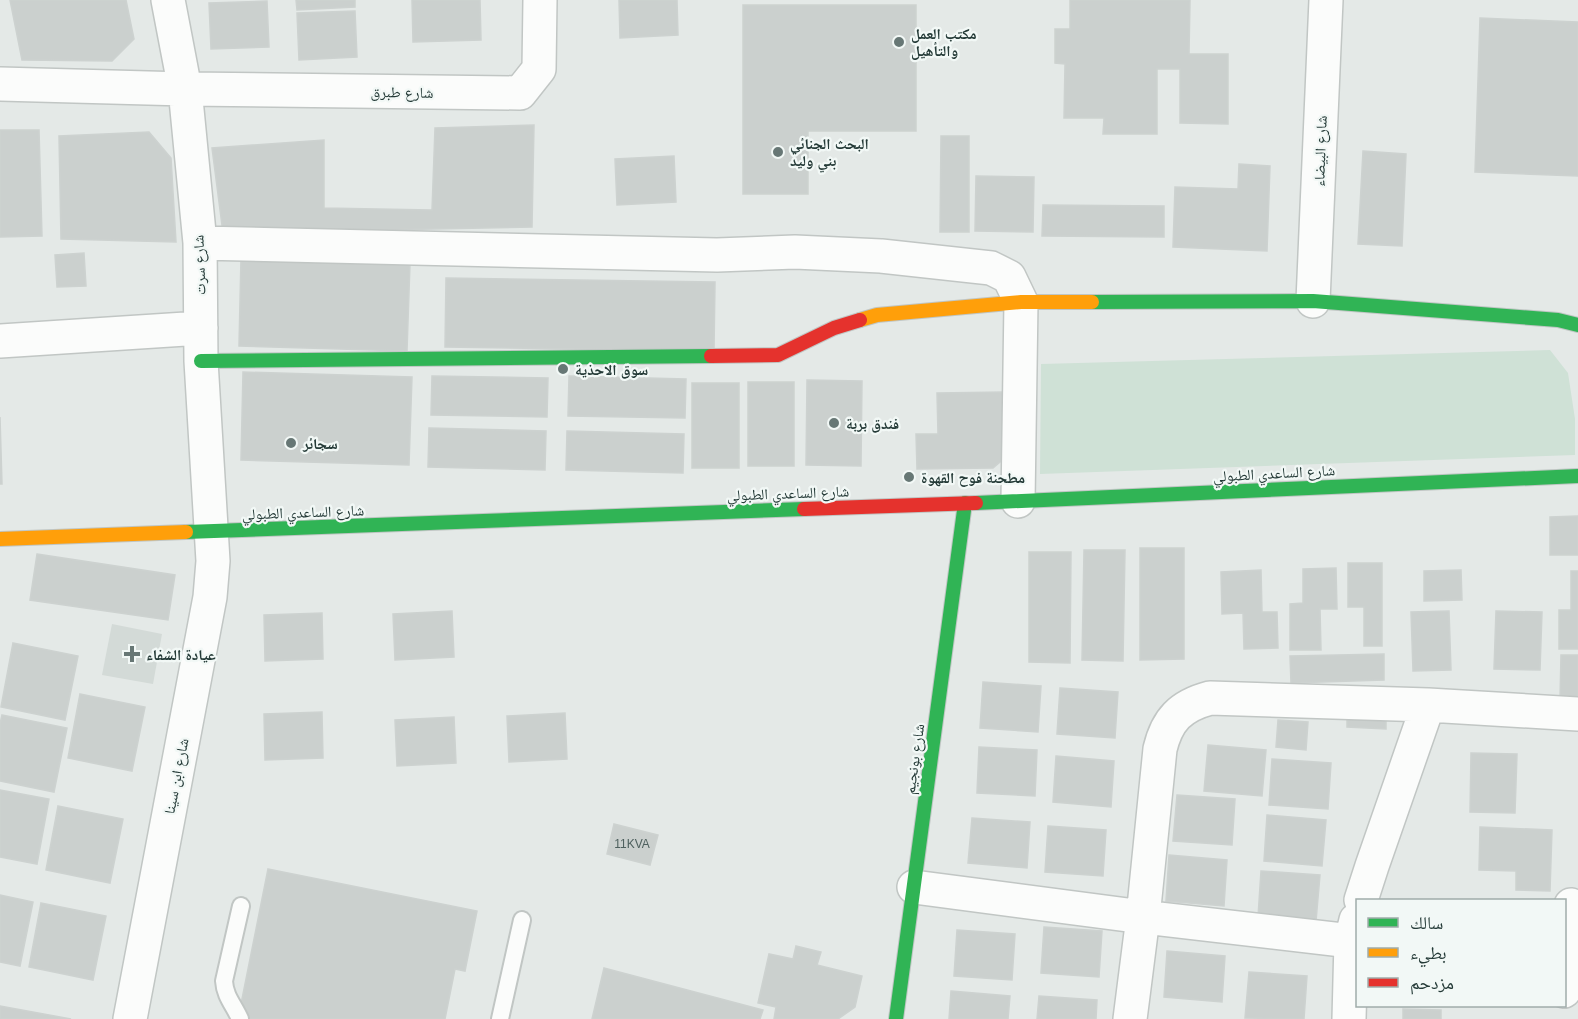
<svg xmlns="http://www.w3.org/2000/svg" width="1578" height="1019" viewBox="0 0 1578 1019" font-family="Arial,'Noto Naskh Arabic',sans-serif">
<style>
.built{fill:#d3dad7}
.green{fill:#cfe1d6}
.building{fill:#cbd0ce;stroke:#cdd2d0;stroke-width:1.5}
.lines{fill:none;stroke-linecap:round;stroke-linejoin:round}
.lane-casing{stroke:#c1c6c4;stroke-width:20}
.street-casing{stroke:#c1c6c4;stroke-width:36}
.fast-casing{stroke:#c0c6c4;stroke-width:16}
.slow-casing{stroke:#c0c6c4;stroke-width:16}
.jam-casing{stroke:#c0c6c4;stroke-width:16}
.lane{stroke:#fbfcfb;stroke-width:16}
.street{stroke:#fbfcfb;stroke-width:33}
.fast{stroke:#30b455;stroke-width:14}
.slow{stroke:#ff9f0a;stroke-width:14}
.jam{stroke:#e5322d;stroke-width:14}
.poi-dot{fill:#677775;stroke:#f2f8f6;stroke-width:2}
.labels{text-anchor:middle;dominant-baseline:central;stroke-width:4.5;stroke-linejoin:round;paint-order:stroke}
.number-label{font-size:12px;fill:#4e605e}
.poi-label{font-size:15px;font-weight:bold;fill:#243a37;stroke:#f2f8f6;text-anchor:start}
.street-label{font-size:15px;fill:#243a37;stroke:#f2f8f6}
</style>
<rect width="100%" height="100%" fill="#e4e9e7"/>
<!-- built -->
<path class="built" d="M 112,624 L 162,634 L 153,684 L 102,675 Z"/>
<!-- green -->
<path class="green" d="M 1550,350 L 1568,373 L 1575,419 L 1575,455 L 1040,474 L 1041,364 Z"/>
<!-- building -->
<path class="building" d="M 10,0 L 126,0 L 134,39 L 112,61 L 22,60 Z
M 296,0 L 355,0 L 355,7 L 297,10 Z
M 412,0 L 480,0 L 481,40 L 413,42 Z
M 619,0 L 677,0 L 678,35 L 620,38 Z
M 1070,0 L 1190,0 L 1189,54 L 1228,54 L 1228,124 L 1180,123 L 1180,69 L 1157,69 L 1157,134 L 1103,134 L 1104,118 L 1064,118 L 1065,64 L 1055,63 L 1055,29 L 1070,29 Z
M 267,1 L 269,47 L 211,49 L 209,3 Z
M 743,5 L 916,5 L 916,131 L 808,131 L 808,194 L 743,194 Z
M 355,11 L 357,57 L 299,60 L 297,13 Z
M 1480,18 L 1578,22 L 1578,176 L 1475,172 Z
M 534,125 L 532,227 L 223,233 L 212,148 L 324,140 L 324,208 L 432,210 L 435,128 Z
M 0,130 L 39,130 L 42,236 L 0,237 Z
M 149,132 L 171,158 L 176,242 L 61,239 L 59,136 Z
M 941,136 L 969,136 L 969,232 L 940,232 Z
M 1363,151 L 1406,154 L 1402,246 L 1358,244 Z
M 674,156 L 676,202 L 617,205 L 615,159 Z
M 1239,164 L 1270,166 L 1267,251 L 1173,247 L 1175,187 L 1238,189 Z
M 976,176 L 1034,177 L 1033,232 L 975,231 Z
M 1043,205 L 1164,206 L 1164,237 L 1042,236 Z
M 84,253 L 86,286 L 57,287 L 55,255 Z
M 241,258 L 410,263 L 407,351 L 239,346 Z
M 446,278 L 715,282 L 714,351 L 445,347 Z
M 243,372 L 412,377 L 409,465 L 241,460 Z
M 432,376 L 548,378 L 547,417 L 431,415 Z
M 569,376 L 686,379 L 685,418 L 568,416 Z
M 807,380 L 862,381 L 861,466 L 806,465 Z
M 748,382 L 794,382 L 794,466 L 748,466 Z
M 692,383 L 739,383 L 739,468 L 692,468 Z
M 1005,392 L 1006,457 L 993,468 L 917,469 L 916,434 L 938,434 L 937,393 Z
M 0,417 L 2,484 L 0,484 Z
M 429,428 L 546,431 L 545,470 L 428,467 Z
M 567,431 L 684,434 L 683,473 L 566,470 Z
M 1578,516 L 1578,555 L 1550,555 L 1550,517 Z
M 1140,548 L 1184,548 L 1184,659 L 1140,660 Z
M 1084,550 L 1125,550 L 1123,661 L 1082,660 Z
M 1029,552 L 1071,552 L 1070,663 L 1029,662 Z
M 37,554 L 175,575 L 168,620 L 30,600 Z
M 1348,563 L 1382,563 L 1382,646 L 1364,646 L 1364,607 L 1348,607 Z
M 1336,568 L 1337,609 L 1320,609 L 1321,650 L 1290,650 L 1290,604 L 1303,603 L 1303,569 Z
M 1261,570 L 1262,612 L 1277,612 L 1278,648 L 1244,649 L 1243,613 L 1222,614 L 1221,572 Z
M 1461,570 L 1462,600 L 1424,601 L 1424,571 Z
M 1571,571 L 1578,571 L 1578,649 L 1559,649 L 1559,610 L 1571,610 Z
M 452,611 L 454,657 L 395,660 L 393,614 Z
M 1449,611 L 1451,670 L 1413,671 L 1411,612 Z
M 1496,611 L 1542,612 L 1540,670 L 1494,669 Z
M 322,613 L 323,659 L 265,661 L 264,615 Z
M 13,643 L 78,656 L 65,720 L 1,707 Z
M 1384,654 L 1384,680 L 1291,683 L 1290,656 Z
M 1561,655 L 1578,655 L 1578,700 L 1560,700 Z
M 983,682 L 1041,686 L 1038,732 L 980,728 Z
M 1060,688 L 1118,692 L 1115,738 L 1057,734 Z
M 80,694 L 145,707 L 132,771 L 68,758 Z
M 322,712 L 323,758 L 265,760 L 264,714 Z
M 565,713 L 567,759 L 509,762 L 507,716 Z
M 2,715 L 67,728 L 54,792 L 0,781 L 0,724 Z
M 454,717 L 456,763 L 397,766 L 395,720 Z
M 1347,717 L 1386,718 L 1386,729 L 1347,727 Z
M 1278,720 L 1308,722 L 1306,750 L 1276,747 Z
M 1208,745 L 1266,750 L 1262,796 L 1204,791 Z
M 979,747 L 1037,750 L 1035,796 L 977,793 Z
M 1471,753 L 1517,754 L 1515,813 L 1470,812 Z
M 1056,756 L 1114,761 L 1111,807 L 1053,802 Z
M 1272,759 L 1331,763 L 1328,809 L 1269,805 Z
M 0,790 L 49,799 L 37,864 L 0,857 Z
M 1177,795 L 1235,799 L 1232,845 L 1173,841 Z
M 58,806 L 123,819 L 110,883 L 46,870 Z
M 1267,815 L 1326,820 L 1322,866 L 1264,861 Z
M 972,818 L 1030,822 L 1027,868 L 968,863 Z
M 614,824 L 658,835 L 650,865 L 607,854 Z
M 1048,826 L 1106,830 L 1103,876 L 1045,872 Z
M 1480,827 L 1552,830 L 1550,891 L 1516,890 L 1516,871 L 1479,870 Z
M 1169,855 L 1227,860 L 1224,906 L 1166,901 Z
M 268,869 L 477,911 L 465,971 L 455,969 L 445,1019 L 238,1019 Z
M 1261,871 L 1320,875 L 1316,921 L 1258,917 Z
M 0,895 L 33,902 L 20,966 L 0,962 Z
M 41,903 L 106,916 L 93,980 L 29,967 Z
M 1044,927 L 1102,931 L 1099,977 L 1041,973 Z
M 957,930 L 1015,934 L 1012,980 L 954,976 Z
M 796,946 L 821,952 L 817,965 L 862,976 L 855,1007 L 838,1019 L 774,1019 L 776,1007 L 758,1003 L 769,954 L 793,959 Z
M 1167,951 L 1225,956 L 1222,1002 L 1164,997 Z
M 604,968 L 763,1010 L 760,1019 L 592,1019 Z
M 1249,972 L 1307,976 L 1304,1019 L 1245,1018 Z
M 951,991 L 1010,996 L 1008,1019 L 949,1019 Z
M 1039,996 L 1097,1000 L 1096,1019 L 1037,1019 Z
M 0,1006 L 71,1019 L 0,1019 Z
M 1403,1009 L 1441,1010 L 1441,1019 L 1403,1019 Z"/>
<g class="lines">
<!-- lane casing -->
<g class="lane-casing">
<path id="lane" d="M 240,1019 C 234,1005 225,997 224,981 L 241,906
M 500,1019 L 522,920"/>
</g>
<!-- street casing -->
<g class="street-casing">
<path id="street" d="M 0,84 L 185,89 L 520,93 L 539,69 L 540,0
M 200,243 L 717,255 L 795,252 L 881,256 L 991,268 L 1009,277 L 1021,302 L 1018,501
M 1313,301 L 1326,0
M 0,341 L 201,328
M 914,887 L 1143,917 L 1351,941
M 1361,900 L 1372,866 L 1428,705
M 1564,991 L 1571,905
M 130,1019 L 210,597 L 213,561 L 201,361 L 200,243 L 185,89 L 168,0
M 1130,1019 L 1143,917 L 1160,749 C 1167,720 1180,706 1210,698 L 1428,705 L 1578,714
M 1349,1019 L 1351,941 L 1356,920"/>
</g>
<!-- fast casing -->
<g class="fast-casing">
<path id="fast" d="M 1092,302 L 1313,301 L 1558,320 L 1578,325
M 201,361 L 711,356
M 976,503 L 1578,476
M 186,532 L 804,509
M 896,1019 L 965,503"/>
</g>
<!-- slow casing -->
<g class="slow-casing">
<path id="slow" d="M 860,320 L 877,315 L 1021,302 L 1092,302
M 0,539 L 186,532"/>
</g>
<!-- jam casing -->
<g class="jam-casing">
<path id="jam" d="M 711,356 L 778,355 L 834,328 L 860,320
M 804,509 L 976,503"/>
</g>
<!-- lane -->
<use href="#lane" class="lane"/>
<!-- street -->
<use href="#street" class="street"/>
<!-- fast -->
<use href="#fast" class="fast"/>
<!-- slow -->
<use href="#slow" class="slow"/>
<!-- jam -->
<use href="#jam" class="jam"/>
</g>
<!-- markers -->
<g class="poi-dot">
<circle cx="899" cy="42" r="6"/>
<circle cx="778" cy="152" r="6"/>
<circle cx="563" cy="369" r="6"/>
<circle cx="834" cy="423" r="6"/>
<circle cx="291" cy="443" r="6"/>
<circle cx="909" cy="477" r="6"/>
<path d="M129 645h6v6h6v6h-6v6h-6v-6h-6v-6h6z"/>
</g>
<g class="labels">
<!-- number labels -->
<g class="number-label">
<text x="632" y="844">11KVA</text>
</g>
<!-- poi labels -->
<g class="poi-label">
<text x="911" y="33">مكتب العمل<tspan x="911" dy="17">والتأهيل</tspan></text>
<text x="790" y="143">البحث الجنائي<tspan x="790" dy="17">بني وليد</tspan></text>
<text x="575" y="369">سوق الاحذية</text>
<text x="846" y="423">فندق بربة</text>
<text x="303" y="443">سجائر</text>
<text x="921" y="477">مطحنة فوح القهوة</text>
<text x="146" y="654">عيادة الشفاء</text>
</g>
<!-- street labels -->
<g class="street-label">
<text transform="translate(402 92) rotate(1)">شارع طبرق</text>
<text transform="translate(1320 151) rotate(-88)">شارع البيضاء</text>
<text transform="translate(199 265) rotate(-92)">شارع سرت</text>
<text transform="translate(1274 473) rotate(-3)">شارع الساعدي الطبولي</text>
<text transform="translate(788 493) rotate(-2)">شارع الساعدي الطبولي</text>
<text transform="translate(303 512) rotate(-2)">شارع الساعدي الطبولي</text>
<text transform="translate(914 759) rotate(-82)">شارع بونجيم</text>
<text transform="translate(176 776) rotate(-79)">شارع ابن سينا</text>
</g>
</g>
<!-- legend -->
<rect x="1356" y="899" width="210" height="108" fill="#f2f8f6" stroke="#a0acaa" stroke-width="1.5"/>
<rect x="1368" y="918" width="30" height="9" fill="#30b455" stroke="#a0acaa" stroke-width="1.5"/>
<text x="1410" y="929" font-size="18" fill="#243a37">سالك</text>
<rect x="1368" y="948" width="30" height="9" fill="#ff9f0a" stroke="#a0acaa" stroke-width="1.5"/>
<text x="1410" y="959" font-size="18" fill="#243a37">بطيء</text>
<rect x="1368" y="978" width="30" height="9" fill="#e5322d" stroke="#a0acaa" stroke-width="1.5"/>
<text x="1410" y="989" font-size="18" fill="#243a37">مزدحم</text>
</svg>
